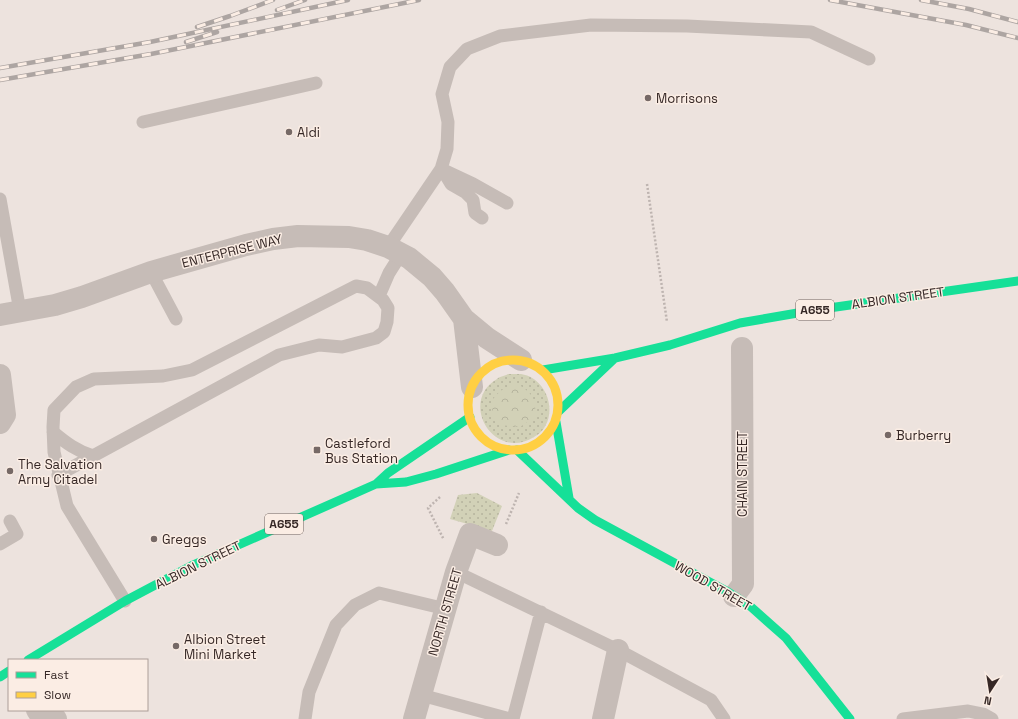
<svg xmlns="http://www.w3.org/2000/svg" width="1018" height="719" viewBox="0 0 1018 719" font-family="'Space Grotesk',sans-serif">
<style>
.grass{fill:url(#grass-dots)}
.forest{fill:url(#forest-crowns)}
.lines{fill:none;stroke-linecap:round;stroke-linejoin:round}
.path{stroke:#beb4b0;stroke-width:2.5;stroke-dasharray:2 2;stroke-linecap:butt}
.lane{stroke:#c6bcb7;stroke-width:13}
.street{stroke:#c6bcb7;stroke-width:22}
.fast{stroke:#16e098;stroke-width:9}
.slow{stroke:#ffcf43;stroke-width:9}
.rail-casing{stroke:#ada5a2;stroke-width:4.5}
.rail{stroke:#fbede4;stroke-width:3;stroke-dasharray:9;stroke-linecap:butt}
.poi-dot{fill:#766966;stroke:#fbede4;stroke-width:1.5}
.labels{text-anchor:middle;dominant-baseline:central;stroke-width:3;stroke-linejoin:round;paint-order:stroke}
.shield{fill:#fbede4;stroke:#71635f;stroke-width:1}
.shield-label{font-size:12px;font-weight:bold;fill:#362826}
.poi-label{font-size:13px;fill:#362826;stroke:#fbede4;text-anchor:start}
.street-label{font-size:13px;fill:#362826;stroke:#fbede4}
</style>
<defs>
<pattern id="grass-dots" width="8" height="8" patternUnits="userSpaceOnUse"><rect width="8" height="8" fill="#d2d1b7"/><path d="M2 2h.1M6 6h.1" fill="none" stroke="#b5b39d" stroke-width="1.8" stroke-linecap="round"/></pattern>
<pattern id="forest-crowns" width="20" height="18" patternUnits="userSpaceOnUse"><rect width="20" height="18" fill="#d2d1b7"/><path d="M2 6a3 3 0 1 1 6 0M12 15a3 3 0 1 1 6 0" fill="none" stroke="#b5b39d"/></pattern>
</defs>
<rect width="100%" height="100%" fill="#ede3de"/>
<!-- grass -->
<path class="grass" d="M 508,374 C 512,374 517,374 521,374 C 540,377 552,397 549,415 C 548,424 542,433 534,437 C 494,462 458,402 497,379 C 500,376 505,376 508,374 Z
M 477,493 L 502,506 L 492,531 L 450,519 L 458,495 Z"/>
<!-- forest -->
<path class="forest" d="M 517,384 C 532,392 537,400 535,417 L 520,427 L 500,425 L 492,419 L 493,414 L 491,402 C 498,392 505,386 517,384 Z"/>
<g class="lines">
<!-- path -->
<path class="path" d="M 647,184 L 667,322
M 440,497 L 428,508 L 444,540
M 506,524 L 519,493"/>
<!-- lane -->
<path class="lane" d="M 143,122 L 316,83
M 441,169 L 473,184 L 507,203
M 445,174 L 451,184 L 465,192 L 473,200 L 475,213 L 482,218
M 0,199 L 20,311
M 388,247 L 441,169 L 447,149 L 448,122 L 442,94 L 450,67 L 467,49 L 500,36 L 591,25 L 687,26 L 811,32 L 869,59
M 151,272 L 176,319
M 379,296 L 389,273 L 401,254
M 53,432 C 66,443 77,451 93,456
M 58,475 L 279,355 L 319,345 L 342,347 L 376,338 L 384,332 L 387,322 L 388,308 L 383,300 L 367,288 L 356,286 L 192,370 L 163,376 L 94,379 L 76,387 L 54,410 L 53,427 L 54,452 L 67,506 L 125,601
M 0,544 L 17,534 L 10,521
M 456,572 L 618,650 L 711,700 L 724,719
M 421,695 L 510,719
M 305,719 L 309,692 L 336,625 L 355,605 L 379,593 L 446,609
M 513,719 L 541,612
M 903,719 L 968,711 L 983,714 L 992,719"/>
<!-- street -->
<path class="street" d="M 0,315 L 55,305 L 82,297 L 151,272 L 246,245 L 273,239 L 298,236 L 349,237 L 367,240 L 388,247 L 409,258 L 432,277 L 445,292 L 464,319 L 487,338 L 521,360
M 464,319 L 472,387
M 0,375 L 5,415 L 0,423
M 734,596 L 743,584 L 742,348
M 37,710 L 41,716 L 56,719
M 414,719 L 456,572 L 470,534 L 497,545
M 603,719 L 618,650"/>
<!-- fast -->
<path class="fast" d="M 543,370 L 615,358 L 670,345 L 740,323 L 815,310 L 1018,281
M 559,411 L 615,358
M 556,422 L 569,498
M 517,450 L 578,508 L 595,520 L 728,592 L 750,606 L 786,638 L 850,719
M 376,484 L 406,482 L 436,474 L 509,450
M 28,660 L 125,601 L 193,565 L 376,484 L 388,473 L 470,417
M 0,677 L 9,671"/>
<!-- slow -->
<path class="slow" d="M468 405a45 45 0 1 1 90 0a45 45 0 1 1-90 0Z"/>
<!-- rail casing -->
<g class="rail-casing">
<path id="rail" d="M 830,0 L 966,25 L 1018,38
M 921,0 L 969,9 L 1018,22
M 277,10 L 305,0
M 197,27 L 230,16 L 273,0
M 186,42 L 217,32
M 0,68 L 150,42 L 348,0
M 0,80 L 151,54 L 419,0"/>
</g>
<!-- rail -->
<use href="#rail" class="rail"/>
</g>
<!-- markers -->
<g class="poi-dot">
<circle cx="648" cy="98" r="4"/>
<circle cx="289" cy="132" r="4"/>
<circle cx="888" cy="435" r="4"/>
<rect x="313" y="446" width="8" height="8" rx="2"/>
<circle cx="10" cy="471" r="4"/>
<circle cx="154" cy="539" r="4"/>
<circle cx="176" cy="646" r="4"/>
</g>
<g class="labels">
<!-- shield labels -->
<g class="shield">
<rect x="796" y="300" width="38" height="20" rx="3"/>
<rect x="265" y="514" width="38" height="20" rx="3"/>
</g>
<g class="shield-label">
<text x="815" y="310">A655</text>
<text x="284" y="524">A655</text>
</g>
<!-- poi labels -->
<g class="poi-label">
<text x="656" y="98">Morrisons</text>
<text x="297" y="132">Aldi</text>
<text x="896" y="435">Burberry</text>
<text x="325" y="443">Castleford<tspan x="325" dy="15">Bus Station</tspan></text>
<text x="18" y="464">The Salvation<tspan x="18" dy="15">Army Citadel</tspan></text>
<text x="162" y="539">Greggs</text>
<text x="184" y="639">Albion Street<tspan x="184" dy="15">Mini Market</tspan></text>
</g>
<!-- street labels -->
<g class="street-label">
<text transform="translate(232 251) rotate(-14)">ENTERPRISE WAY</text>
<text transform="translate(898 298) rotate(-8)">ALBION STREET</text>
<text transform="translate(742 474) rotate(-90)">CHAIN STREET</text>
<text transform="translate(198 565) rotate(-26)">ALBION STREET</text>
<text transform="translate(713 586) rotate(30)">WOOD STREET</text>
<text transform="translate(445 612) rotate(-74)">NORTH STREET</text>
</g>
</g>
<!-- legend -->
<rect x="8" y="659" width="140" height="52" fill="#fbede4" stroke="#ac9e98"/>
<rect x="16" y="672" width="20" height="6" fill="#16e098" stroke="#ac9e98"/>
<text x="44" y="679" font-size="12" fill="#362826">Fast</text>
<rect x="16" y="692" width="20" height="6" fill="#ffcf43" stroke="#ac9e98"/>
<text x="44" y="699" font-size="12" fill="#362826">Slow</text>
<!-- north arrow -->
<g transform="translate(990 691) rotate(192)" stroke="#fbede4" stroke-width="3" paint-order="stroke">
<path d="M0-3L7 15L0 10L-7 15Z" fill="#362826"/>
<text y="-6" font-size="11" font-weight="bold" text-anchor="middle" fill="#362826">N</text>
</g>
</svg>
